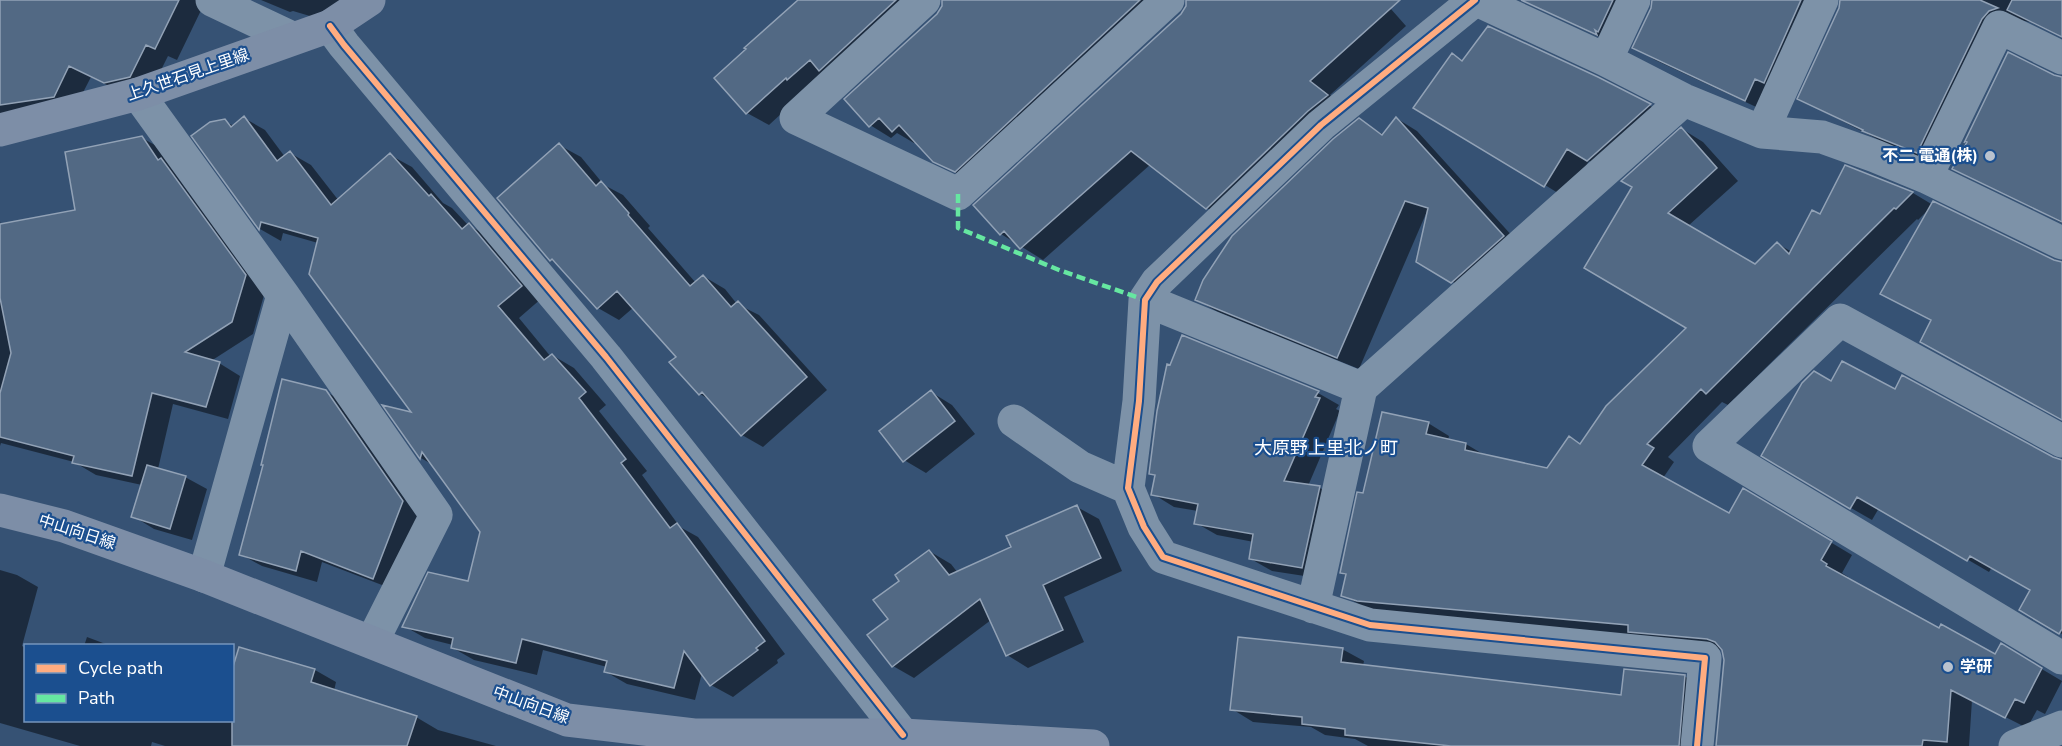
<svg xmlns="http://www.w3.org/2000/svg" width="2062" height="746" viewBox="0 0 2062 746" font-family="'Nunito Sans','Noto Sans JP',sans-serif">
<style>
.shadow{fill:#0007}
.building{fill:#526984;stroke:#92a2b6;stroke-width:1.5}
.lines{fill:none;stroke-linecap:round;stroke-linejoin:round}
.minor{stroke:#7d92a8;stroke-width:33}
.major{stroke:#7d8ea7;stroke-width:33}
.quiet{stroke:#66e7a1;stroke-width:4.5;stroke-dasharray:9 4.5;stroke-linecap:butt}
.cycleway-casing{stroke:#1b4f8f;stroke-width:10}
.cycleway{stroke:#ffac80;stroke-width:6}
.poi-dot{fill:#b9c2ce;stroke:#1b4f8f;stroke-width:2}
.labels{text-anchor:middle;dominant-baseline:central;stroke-width:4.5;stroke-linejoin:round;paint-order:stroke}
.street-label{font-size:16px;fill:#fff;stroke:#1b4f8f}
.poi-label{font-size:16px;font-weight:bold;fill:#fff;stroke:#1b4f8f;text-anchor:end}
.neighbourhood-label{font-size:18px;fill:#fff;stroke:#1b4f8f}
</style>
<rect width="100%" height="100%" fill="#365274"/>
<!-- shadow -->
<path class="shadow" d="M 0,0 L 206,0 L 177,60 L 168,56 L 152,88 L 127,95 L 91,77 L 75,108 L 0,120 Z
M 261,0 L 352,0 L 320,19 L 293,11 L 290,12 Z
M 801,0 L 931,0 L 807,90 L 769,125 L 747,113 L 716,78 Z
M 944,0 L 1175,0 L 957,173 L 934,161 L 916,141 L 914,143 L 897,133 L 891,138 L 870,125 L 943,7 Z
M 1188,0 L 1383,0 L 1406,26 L 1330,95 L 1348,108 L 1228,220 L 1207,208 L 1151,164 L 1043,260 L 1001,234 L 1182,15 L 1187,7 Z
M 1522,0 L 1642,0 L 1616,45 Z
M 1654,0 L 1830,0 L 1767,112 L 1655,60 L 1634,47 L 1652,8 Z
M 1842,0 L 2062,0 L 2062,37 L 2030,22 L 2019,20 L 1939,164 L 1885,143 L 1799,99 L 1841,8 Z
M 2008,54 L 2053,76 L 2062,78 L 2062,223 L 1954,168 L 1968,144 L 1966,142 Z
M 1452,55 L 1463,61 L 1597,78 L 1671,117 L 1609,172 L 1589,161 L 1566,198 L 1545,185 Z
M 244,118 L 265,130 L 285,157 L 290,153 L 311,165 L 339,201 L 390,155 L 412,167 L 443,203 L 452,208 L 468,225 L 490,237 L 542,298 L 519,318 L 551,357 L 552,355 L 574,368 L 606,405 L 599,411 L 647,471 L 642,475 L 680,527 L 698,537 L 785,654 L 777,660 L 778,663 L 733,697 L 711,685 L 702,673 L 695,700 L 627,684 L 606,672 L 607,667 L 543,650 L 537,675 L 474,660 L 453,648 L 453,645 L 425,638 L 404,626 L 469,583 L 481,532 L 433,465 L 421,458 L 386,407 L 415,415 L 318,243 L 283,233 L 281,241 L 260,229 L 193,136 L 224,121 L 234,126 Z
M 1396,118 L 1417,131 L 1524,249 L 1473,294 L 1418,261 L 1428,209 L 1359,369 L 1218,312 L 1197,300 L 1359,120 L 1384,135 Z
M 1682,129 L 1703,142 L 1738,181 L 1688,226 L 1756,266 L 1778,244 L 1792,252 L 1820,216 L 1846,167 L 1913,193 L 1933,205 L 2062,266 L 2062,419 L 1932,321 L 1882,294 L 1930,208 L 1918,220 L 1917,219 L 1728,405 L 1722,402 L 1668,457 L 1674,462 L 1663,478 L 1730,515 L 1765,503 L 1852,555 L 1842,573 L 1848,577 L 1847,579 L 1940,630 L 1996,656 L 2001,645 L 2062,681 L 2045,714 L 2037,710 L 2027,728 L 1972,700 L 1969,746 L 1717,746 L 1725,660 L 1723,650 L 1380,613 L 1364,607 L 1343,595 L 1347,576 L 1341,573 L 1365,495 L 1428,423 L 1449,436 L 1448,440 L 1466,444 L 1486,456 L 1548,469 L 1581,446 L 1689,327 L 1586,267 Z
M 142,138 L 164,150 L 266,288 L 253,334 L 211,361 L 219,363 L 240,376 L 228,419 L 173,404 L 158,469 L 185,477 L 207,489 L 192,540 L 154,529 L 133,516 L 142,485 L 96,475 L 74,462 L 1,443 L 0,446 L 0,221 L 1,226 L 77,211 Z
M 559,145 L 581,157 L 604,185 L 623,195 L 650,226 L 648,228 L 696,283 L 703,276 L 725,289 L 737,304 L 759,315 L 827,390 L 763,447 L 742,435 L 710,400 L 700,394 L 678,357 L 634,307 L 619,320 L 598,308 L 559,265 L 551,260 L 499,198 Z
M 1183,337 L 1318,393 L 1339,405 L 1336,409 L 1340,411 L 1308,486 L 1320,488 L 1341,500 L 1324,579 L 1272,571 L 1251,559 L 1254,542 L 1217,535 L 1196,523 L 1198,511 L 1174,507 L 1153,494 L 1156,476 L 1150,473 L 1171,367 Z
M 1832,383 L 1896,391 L 2052,459 L 2062,461 L 2062,634 L 2021,610 L 2031,590 L 1992,567 L 1989,572 L 1879,508 L 1872,520 L 1851,508 Z
M 326,392 L 348,404 L 424,514 L 395,590 L 322,562 L 317,582 L 262,566 L 240,554 Z
M 931,392 L 952,405 L 975,434 L 926,473 L 904,460 Z
M 1077,507 L 1099,519 L 1122,571 L 1064,597 L 1084,642 L 1028,668 L 1007,655 L 991,620 L 914,678 L 893,666 L 890,620 L 901,581 L 929,551 L 951,564 L 958,573 L 1012,548 Z
M 0,570 L 17,575 L 38,587 L 22,646 L 26,648 L 26,720 L 232,720 L 240,649 L 315,670 L 336,682 L 334,691 L 416,717 L 438,730 L 496,746 L 165,746 L 152,742 L 151,746 L 80,746 L 0,723 Z
M 87,637 L 111,646 L 84,646 Z
M 1342,649 L 1364,661 L 1363,666 L 1622,696 L 1684,676 L 1706,689 L 1700,746 L 1368,746 L 1355,739 L 1325,735 L 1311,727 L 1253,722 L 1232,709 Z"/>
<!-- building -->
<path class="building" d="M 0,0 L 179,0 L 155,49 L 146,45 L 130,77 L 104,83 L 69,66 L 54,97 L 0,105 Z
M 798,0 L 896,0 L 819,71 L 810,60 L 787,80 L 786,78 L 746,114 L 714,78 L 746,49 L 744,48 Z
M 942,0 L 1140,0 L 955,172 L 933,162 L 899,125 L 892,132 L 879,118 L 869,127 L 844,99 L 937,14 L 942,6 Z
M 1186,0 L 1400,0 L 1310,81 L 1328,95 L 1308,111 L 1206,209 L 1131,151 L 1020,249 L 1004,231 L 1000,235 L 973,205 L 1181,14 L 1186,6 Z
M 1521,0 L 1613,0 L 1598,32 L 1595,30 L 1597,35 Z
M 1652,0 L 1801,0 L 1764,83 L 1755,79 L 1745,101 L 1632,48 L 1651,8 Z
M 1840,0 L 1980,0 L 1998,8 L 1989,11 L 1982,19 L 1917,153 L 1862,131 L 1863,130 L 1797,99 L 1839,8 Z
M 2012,0 L 2062,0 L 2062,37 L 2007,10 Z
M 1488,26 L 1598,77 L 1651,104 L 1587,161 L 1567,149 L 1544,187 L 1413,108 L 1452,53 L 1462,61 Z
M 2008,52 L 2054,75 L 2062,77 L 2062,222 L 1952,169 L 1967,142 L 1965,141 L 1964,143 Z
M 244,116 L 277,161 L 290,151 L 331,205 L 390,153 L 429,196 L 431,194 L 462,229 L 469,223 L 522,286 L 498,306 L 544,360 L 552,354 L 586,392 L 579,398 L 626,459 L 621,463 L 670,528 L 677,523 L 765,641 L 756,648 L 758,650 L 710,686 L 684,651 L 674,688 L 604,672 L 607,661 L 522,639 L 516,663 L 451,648 L 453,638 L 402,627 L 428,572 L 468,581 L 480,532 L 422,452 L 420,459 L 382,405 L 411,412 L 309,274 L 318,238 L 261,222 L 259,230 L 191,136 L 210,122 L 225,119 L 231,127 Z
M 1396,117 L 1504,236 L 1451,283 L 1416,262 L 1428,208 L 1405,201 L 1337,358 L 1195,300 L 1203,280 L 1232,236 L 1333,139 L 1359,118 L 1382,135 Z
M 1681,127 L 1717,168 L 1668,213 L 1755,264 L 1777,242 L 1789,254 L 1812,210 L 1820,214 L 1845,165 L 1913,192 L 1896,209 L 1894,208 L 1706,394 L 1701,389 L 1647,444 L 1654,448 L 1642,465 L 1729,513 L 1743,488 L 1832,541 L 1821,560 L 1827,564 L 1826,566 L 1939,628 L 1941,624 L 1995,654 L 2001,643 L 2042,668 L 2024,703 L 2015,699 L 2005,718 L 1951,690 L 1947,742 L 1923,740 L 1922,746 L 1716,746 L 1724,660 L 1722,650 L 1715,642 L 1707,639 L 1628,632 L 1628,625 L 1357,601 L 1341,596 L 1346,574 L 1340,573 L 1357,492 L 1363,493 L 1382,412 L 1429,422 L 1426,434 L 1466,443 L 1465,450 L 1547,468 L 1569,436 L 1580,444 L 1606,406 L 1686,328 L 1584,268 L 1632,187 L 1621,181 Z
M 142,136 L 158,160 L 161,158 L 246,275 L 232,322 L 185,352 L 220,362 L 206,407 L 152,393 L 132,476 L 72,463 L 74,456 L 0,437 L 0,393 L 11,353 L 0,298 L 0,224 L 75,210 L 65,152 Z
M 559,143 L 596,186 L 601,181 L 629,213 L 628,215 L 690,286 L 703,275 L 731,307 L 738,301 L 807,377 L 741,436 L 702,392 L 699,395 L 669,362 L 676,357 L 617,291 L 597,309 L 552,259 L 550,261 L 497,198 Z
M 1933,201 L 2054,260 L 2062,262 L 2062,420 L 1920,342 L 1931,320 L 1880,294 Z
M 1182,335 L 1319,391 L 1315,397 L 1320,398 L 1284,481 L 1320,486 L 1302,568 L 1249,559 L 1253,534 L 1194,524 L 1198,504 L 1151,495 L 1155,475 L 1149,474 L 1157,411 L 1167,364 L 1170,365 Z
M 1842,361 L 1895,389 L 1902,375 L 2053,457 L 2062,460 L 2062,629 L 2059,634 L 2019,610 L 2030,590 L 1970,556 L 1967,561 L 1857,497 L 1850,509 L 1761,456 L 1802,383 L 1814,371 L 1831,381 Z
M 282,379 L 326,390 L 403,501 L 373,579 L 301,551 L 296,571 L 239,555 L 263,465 L 261,465 Z
M 931,390 L 955,421 L 903,462 L 879,431 Z
M 147,465 L 186,476 L 170,529 L 131,517 Z
M 1077,505 L 1101,558 L 1043,585 L 1063,630 L 1006,656 L 980,599 L 892,667 L 867,635 L 888,619 L 873,600 L 899,581 L 895,575 L 929,550 L 949,575 L 1011,547 L 1006,536 Z
M 1238,637 L 1343,648 L 1341,662 L 1621,695 L 1624,669 L 1685,675 L 1679,746 L 1451,746 L 1345,735 L 1345,729 L 1302,724 L 1302,717 L 1230,710 Z
M 239,647 L 315,669 L 311,682 L 417,716 L 407,746 L 232,746 L 232,670 Z"/>
<g class="lines">
<!-- minor -->
<path class="minor" d="M 212,0 L 292,38
M 924,0 L 796,118 L 958,194 L 1168,0
M 1475,0 L 1321,125 L 1157,282 L 1145,300 L 1139,401 L 1128,488 L 1144,527 L 1163,557 L 1370,625 L 1705,658 L 1697,746
M 1477,0 L 1606,60 L 1684,100 L 1762,132 L 1822,137 L 1875,156 L 1926,177 L 2062,243
M 330,26 L 344,45 L 606,357 L 903,735
M 1606,60 L 1634,0
M 138,94 L 283,295 L 436,515 L 372,642
M 1762,132 L 1822,0
M 1926,177 L 1999,27 L 2062,58
M 1145,300 L 1361,388
M 1014,421 L 1080,467 L 1128,488
M 2062,441 L 1840,320 L 1709,446 L 2062,658
M 204,576 L 283,295
M 1313,607 L 1361,388 L 1684,100
M 2015,746 L 2062,727"/>
<!-- major -->
<path class="major" d="M 0,130 L 138,94 L 330,26 L 369,0
M 0,510 L 64,526 L 204,576 L 567,720 L 694,735 L 903,735 L 1093,746"/>
<!-- quiet -->
<path class="quiet" d="M 958,194 L 958,228 L 1059,270 L 1145,300"/>
<!-- cycleway casing -->
<g class="cycleway-casing">
<path id="cycleway" d="M 1475,0 L 1321,125 L 1157,282 L 1145,300 L 1139,401 L 1128,488 L 1144,527 L 1163,557 L 1370,625 L 1705,658 L 1697,746
M 330,26 L 344,45 L 606,357 L 903,735"/>
</g>
<!-- cycleway -->
<use href="#cycleway" class="cycleway"/>
</g>
<!-- markers -->
<g class="poi-dot">
<circle cx="1990" cy="156" r="6"/>
<circle cx="1948" cy="667" r="6"/>
</g>
<g class="labels">
<!-- street labels -->
<g class="street-label">
<text transform="translate(188 75) rotate(-19)">上久世石見上里線</text>
<text transform="translate(77 532) rotate(18)">中山向日線</text>
<text transform="translate(531 705) rotate(20)">中山向日線</text>
</g>
<!-- poi labels -->
<g class="poi-label">
<text x="1978" y="156">不二 電通(株)</text>
<text x="1960" y="667" text-anchor="start">学研</text>
</g>
<!-- neighbourhood labels -->
<g class="neighbourhood-label">
<text x="1326" y="448">大原野上里北ノ町</text>
</g>
</g>
<!-- legend -->
<rect x="24" y="644" width="210" height="78" fill="#1b4f8f" stroke="#7695bc" stroke-width="1.5"/>
<rect x="36" y="664" width="30" height="9" fill="#ffac80" stroke="#7695bc" stroke-width="1.5"/>
<text x="78" y="674" font-size="18" fill="#ffffff">Cycle path</text>
<rect x="36" y="694" width="30" height="9" fill="#66e7a1" stroke="#7695bc" stroke-width="1.5"/>
<text x="78" y="704" font-size="18" fill="#ffffff">Path</text>
</svg>
